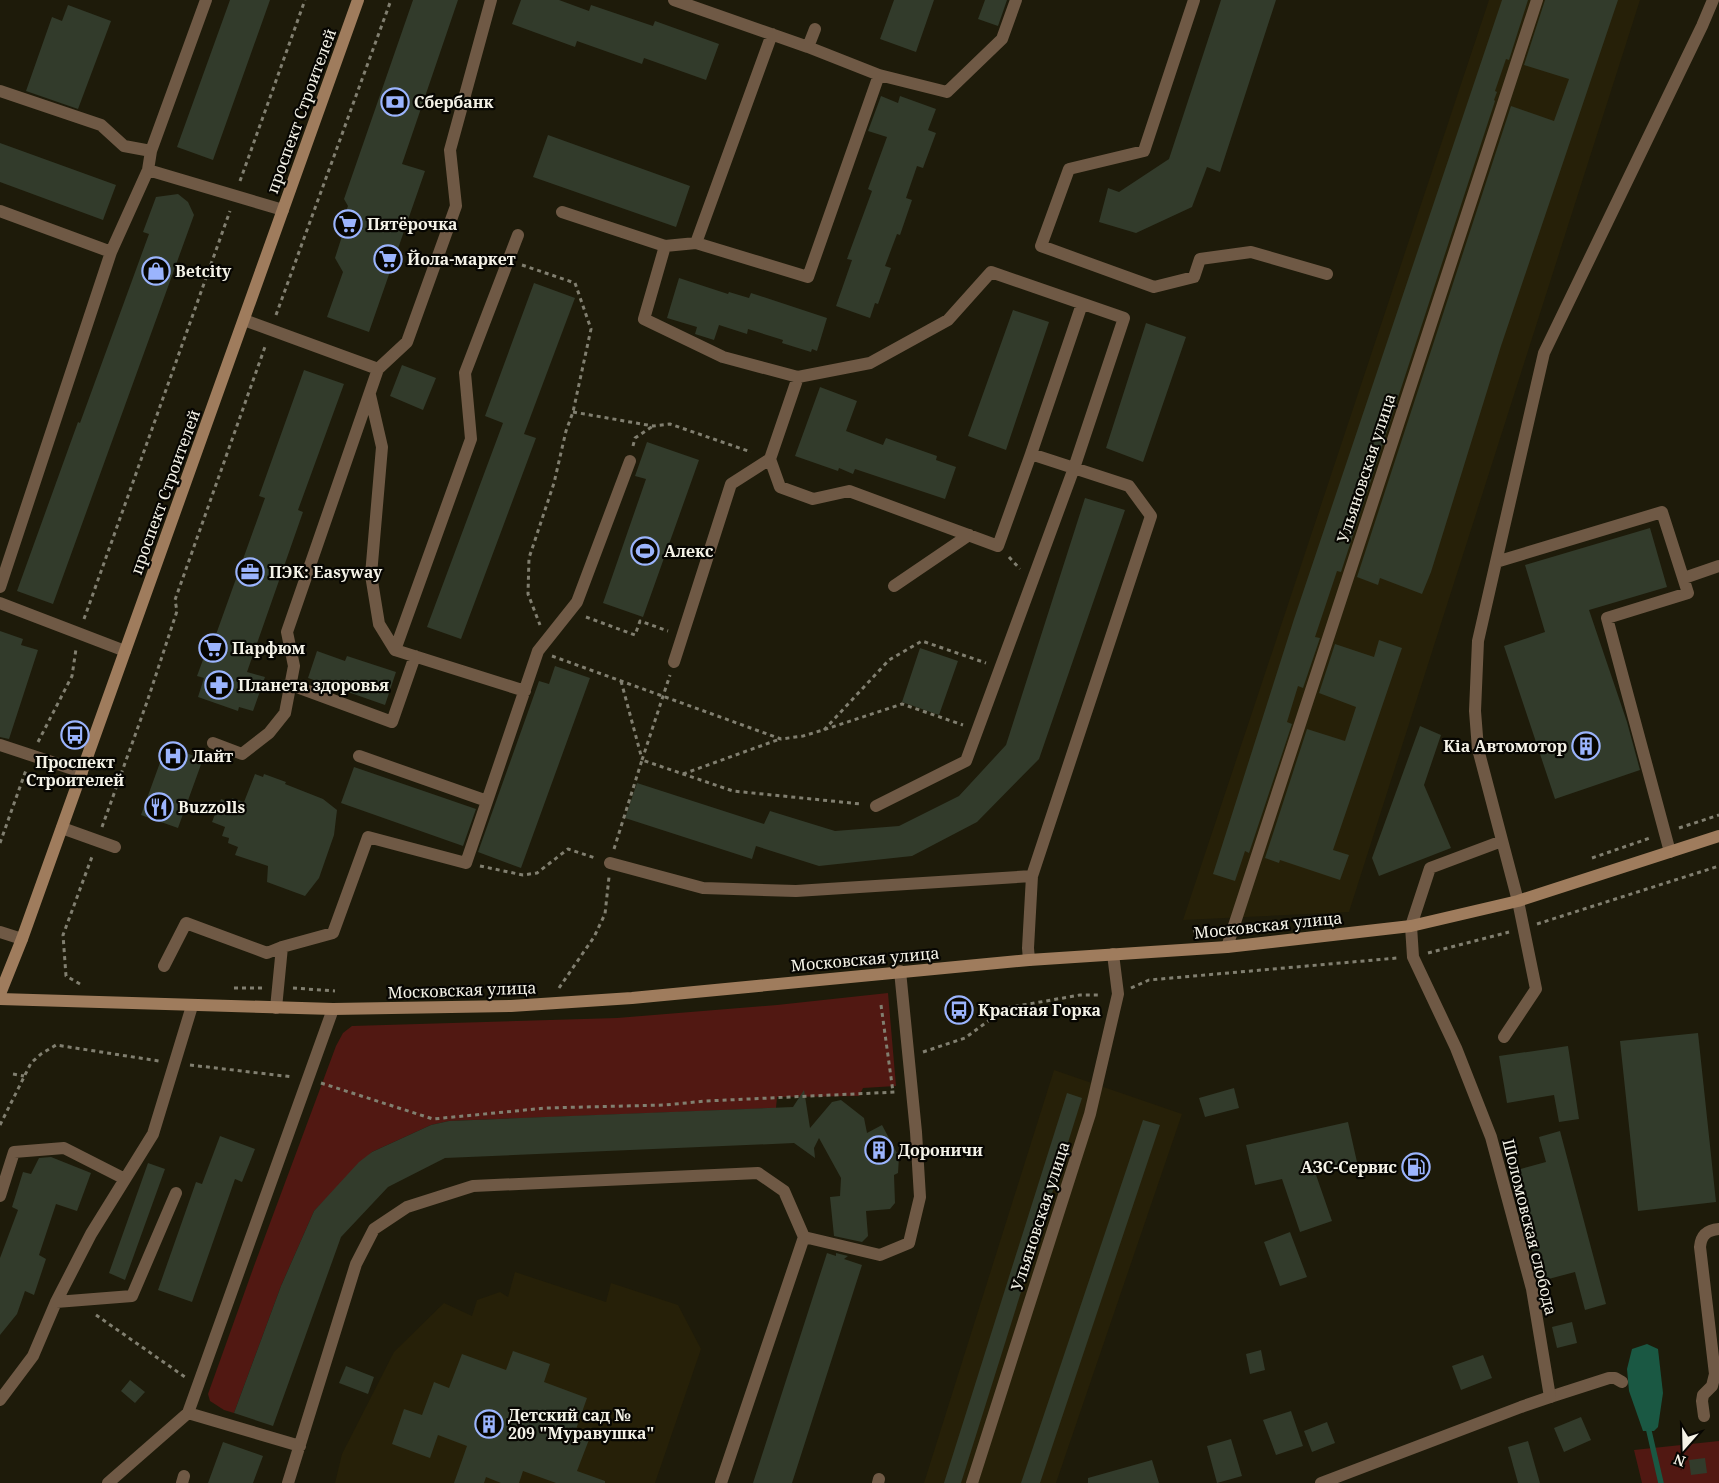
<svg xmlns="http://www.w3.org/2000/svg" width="1719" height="1483" viewBox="0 0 1719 1483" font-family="'Noto Serif',serif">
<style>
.built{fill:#262008}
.green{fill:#511812}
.water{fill:#1a5843}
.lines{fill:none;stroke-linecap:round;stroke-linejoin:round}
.stream{stroke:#1a5843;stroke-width:5.5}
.building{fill:#323b2b}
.path{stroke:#817f70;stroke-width:3;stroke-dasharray:4 4;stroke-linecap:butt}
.service{stroke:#6f5945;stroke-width:12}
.minor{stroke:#6f5945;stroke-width:12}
.secondary{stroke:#9f7c5d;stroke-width:12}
.labels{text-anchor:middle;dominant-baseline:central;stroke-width:4.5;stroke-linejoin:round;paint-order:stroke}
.poi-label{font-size:16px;font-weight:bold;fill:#f4f2e7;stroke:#070602;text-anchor:start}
.street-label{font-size:16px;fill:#f4f2e7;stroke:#070602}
</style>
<rect width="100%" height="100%" fill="#1e1b0a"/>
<!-- built -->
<path class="built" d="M 1489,0 L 1640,0 L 1349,912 L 1183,920 Z
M 1054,1070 L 1182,1114 L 1056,1483 L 924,1483 Z
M 515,1272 L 606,1302 L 611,1283 L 678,1305 L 701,1349 L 655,1483 L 335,1483 L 342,1454 L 394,1352 L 444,1303 L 472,1316 L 477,1300 L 500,1292 L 508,1297 Z"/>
<!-- green -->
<path class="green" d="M 888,993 L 896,1086 L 863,1088 L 859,1096 L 777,1097 L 776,1108 L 449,1121 L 431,1125 L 372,1152 L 314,1211 L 281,1286 L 234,1413 L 224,1410 L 210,1401 L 208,1394 L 254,1266 L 336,1046 L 343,1033 L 352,1026 L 617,1018 L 777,1005 Z
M 1719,1441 L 1719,1483 L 1642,1483 L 1634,1450 Z"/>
<!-- water -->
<path class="water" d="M 1647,1344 L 1658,1349 L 1663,1393 L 1658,1427 L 1654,1431 L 1643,1431 L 1629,1391 L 1627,1369 L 1632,1349 Z"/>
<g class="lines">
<!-- stream -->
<path class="stream" d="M 1649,1431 L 1661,1483"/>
</g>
<!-- building -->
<path class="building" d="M 230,0 L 270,0 L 213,160 L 177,147 Z
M 413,0 L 458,0 L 402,164 L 425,171 L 369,332 L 327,317 L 343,272 L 335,258 L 343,233 L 340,227 L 348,206 L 344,199 Z
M 521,0 L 559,0 L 589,11 L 591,5 L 653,26 L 655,21 L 719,44 L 706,80 L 644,58 L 642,64 L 577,41 L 575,47 L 512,24 Z
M 894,0 L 934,0 L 916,52 L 880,39 Z
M 985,0 L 1007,0 L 998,26 L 978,19 Z
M 1221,0 L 1276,0 L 1220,172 L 1207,167 L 1192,207 L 1136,233 L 1099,222 L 1108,188 L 1119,192 L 1169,159 Z
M 1502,0 L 1528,0 L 1509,60 L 1506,59 L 1495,91 L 1497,92 L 1494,100 L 1495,101 L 1341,572 L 1337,571 L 1315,637 L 1320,638 L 1303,688 L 1298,686 L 1287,722 L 1292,724 L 1249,853 L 1245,851 L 1235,881 L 1213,874 L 1294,619 Z
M 1545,0 L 1618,0 L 1501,346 L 1431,572 L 1422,594 L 1380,578 L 1378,585 L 1357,577 L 1511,106 L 1554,121 L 1569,79 L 1524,65 Z
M 68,5 L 111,21 L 78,109 L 26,91 L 52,17 L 62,21 Z
M 881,96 L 898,103 L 900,96 L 936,109 L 928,130 L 936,133 L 923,168 L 917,166 L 906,198 L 912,200 L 900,235 L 897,234 L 885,266 L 891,268 L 878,304 L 875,303 L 870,318 L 836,306 L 852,260 L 847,259 L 872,191 L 868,189 L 887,137 L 868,131 Z
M 548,135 L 690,186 L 676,227 L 533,177 Z
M 0,143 L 116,185 L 103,220 L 0,182 Z
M 178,194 L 188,202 L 194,215 L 53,604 L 17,591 L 78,422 L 80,423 L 149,234 L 143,232 L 156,197 Z
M 679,278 L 728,294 L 729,292 L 749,298 L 751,293 L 827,318 L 817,351 L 812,349 L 811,352 L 782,343 L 783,340 L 748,329 L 747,334 L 719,325 L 714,340 L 695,334 L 697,327 L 667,318 Z
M 534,283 L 575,298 L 524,434 L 536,438 L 461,639 L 427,627 L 503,423 L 485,416 Z
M 1013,310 L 1049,322 L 1006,450 L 968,436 Z
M 1146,323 L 1186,337 L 1143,462 L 1106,448 Z
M 402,365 L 436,378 L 423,410 L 390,396 Z
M 304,370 L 344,384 L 298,510 L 303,512 L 247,672 L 265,677 L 253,711 L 239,707 L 238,711 L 198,697 L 204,678 L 197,676 L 211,638 L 214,640 L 265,498 L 259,496 Z
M 820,387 L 857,401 L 846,431 L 883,445 L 886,438 L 937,456 L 936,460 L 956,467 L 945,499 L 855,469 L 853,474 L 839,468 L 838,471 L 795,456 Z
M 647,442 L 699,460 L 643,617 L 603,603 L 646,479 L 635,476 Z
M 1085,498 L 1125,510 L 1039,759 L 977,822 L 912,856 L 819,866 L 756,846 L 752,859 L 625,818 L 637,783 L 764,824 L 770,811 L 835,831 L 899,826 L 959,796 L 1006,745 Z
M 1650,528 L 1667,587 L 1589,610 L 1627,722 L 1640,770 L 1555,799 L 1504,646 L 1545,632 L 1525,565 Z
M 0,631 L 23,639 L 21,645 L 38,650 L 9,739 L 0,737 Z
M 1379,640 L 1402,648 L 1333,850 L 1349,855 L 1340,880 L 1280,860 L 1279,863 L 1265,858 L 1307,729 L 1345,741 L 1356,707 L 1319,693 L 1335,644 L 1374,657 Z
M 920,648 L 958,661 L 939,715 L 902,702 Z
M 317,651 L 345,661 L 347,656 L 396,672 L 385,705 L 308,678 Z
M 555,666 L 590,678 L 521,868 L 478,852 L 539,681 L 549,684 Z
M 1420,726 L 1441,735 L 1424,785 L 1451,848 L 1379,876 L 1372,858 Z
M 166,746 L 203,759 L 178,828 L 141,815 Z
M 354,767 L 476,809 L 463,846 L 341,803 Z
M 255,774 L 263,777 L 264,774 L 286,782 L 285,784 L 323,799 L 337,810 L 334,835 L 319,878 L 305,896 L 267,882 L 268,866 L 235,855 L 238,847 L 228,843 L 229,838 L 222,836 L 225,827 L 212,822 L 221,799 L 231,803 L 232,798 L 244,802 Z
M 1698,1033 L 1716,1202 L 1638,1211 L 1620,1041 Z
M 1568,1046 L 1579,1119 L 1559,1122 L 1554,1095 L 1507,1103 L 1499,1056 Z
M 1234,1088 L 1239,1108 L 1205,1117 L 1199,1098 Z
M 804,1090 L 810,1128 L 832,1102 L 841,1100 L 864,1118 L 867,1133 L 882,1125 L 899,1157 L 898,1173 L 894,1175 L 895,1203 L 890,1209 L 866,1211 L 868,1236 L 862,1242 L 834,1236 L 830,1197 L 840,1196 L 841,1178 L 819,1138 L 814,1148 L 815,1158 L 794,1143 L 445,1158 L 388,1187 L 341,1237 L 273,1426 L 234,1413 L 281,1286 L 314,1211 L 359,1162 L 372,1152 L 431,1125 L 449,1121 L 793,1107 Z
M 1067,1093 L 1082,1098 L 961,1483 L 944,1483 Z
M 1143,1120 L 1160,1125 L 1040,1483 L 1021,1483 Z
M 1348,1122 L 1357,1162 L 1315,1172 L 1332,1221 L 1300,1232 L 1282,1179 L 1255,1185 L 1246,1145 Z
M 1560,1131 L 1606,1304 L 1585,1310 L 1575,1272 L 1541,1281 L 1510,1172 L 1546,1162 L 1539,1137 Z
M 220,1136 L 255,1149 L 242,1182 L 235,1179 L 192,1302 L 158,1290 L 196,1182 L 202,1184 Z
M 51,1157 L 91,1173 L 77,1211 L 56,1204 L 39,1255 L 46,1259 L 34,1295 L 25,1291 L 17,1314 L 0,1335 L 0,1258 L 18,1210 L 12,1207 L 23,1172 L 31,1174 L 39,1158 Z
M 148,1163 L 165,1169 L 125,1280 L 109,1273 Z
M 1290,1232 L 1307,1277 L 1280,1286 L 1264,1242 Z
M 827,1253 L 836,1256 L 836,1253 L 848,1256 L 844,1259 L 862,1265 L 792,1483 L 753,1483 Z
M 1572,1322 L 1577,1343 L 1557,1348 L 1552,1327 Z
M 1261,1350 L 1265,1370 L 1250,1374 L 1246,1354 Z
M 513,1351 L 550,1364 L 544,1382 L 587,1398 L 575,1432 L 590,1437 L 577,1471 L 605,1481 L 605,1483 L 556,1483 L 523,1471 L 519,1483 L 501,1483 L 486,1477 L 484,1483 L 454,1483 L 467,1446 L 438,1435 L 430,1458 L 392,1444 L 404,1409 L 422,1415 L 434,1382 L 449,1388 L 462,1354 L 506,1370 Z
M 1483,1355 L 1492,1378 L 1461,1390 L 1452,1366 Z
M 346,1366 L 374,1377 L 368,1394 L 339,1383 Z
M 130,1380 L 145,1392 L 135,1403 L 121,1391 Z
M 1291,1411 L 1303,1446 L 1276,1455 L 1263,1420 Z
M 1581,1417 L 1591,1440 L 1564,1452 L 1554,1428 Z
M 1327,1422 L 1335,1443 L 1312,1452 L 1304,1431 Z
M 1231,1439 L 1242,1476 L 1217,1483 L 1207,1446 Z
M 1528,1441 L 1540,1483 L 1518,1483 L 1508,1447 Z
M 223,1442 L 263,1456 L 253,1483 L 208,1483 Z
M 1705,1458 L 1707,1473 L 1691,1475 L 1689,1460 Z
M 1152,1460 L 1159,1483 L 1088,1483 L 1088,1478 Z"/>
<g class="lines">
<!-- path -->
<path class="path" d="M 240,181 L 305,0
M 522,265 L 575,283 L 591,329 L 573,412 L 566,431 L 554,483 L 529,558 L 528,594 L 540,625
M 276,315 L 391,0
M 573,412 L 653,426 L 670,424 L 751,452
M 633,446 L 635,438 L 653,426
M 1009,557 L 1020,569
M 586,617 L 635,635 L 640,621 L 668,631
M 84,619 L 230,211
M 552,656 L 781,739 L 803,736 L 823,730 L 902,704 L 963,725
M 621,681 L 642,759
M 824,730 L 889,660 L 922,641 L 986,663
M 38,742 L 72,676 L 76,649
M 642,760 L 670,675
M 683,774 L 780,739
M 102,827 L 147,702 L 177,611 L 175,600 L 266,344
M 1679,828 L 1719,815
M 0,843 L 26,770
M 614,849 L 642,760 L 733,791 L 861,804
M 1592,858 L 1650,838
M 480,866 L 523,875 L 537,873 L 568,849 L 595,858
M 1537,924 L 1719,866
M 1250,926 L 1276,923
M 1193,931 L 1216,929
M 1428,953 L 1509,932
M 80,984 L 66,976 L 63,935 L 93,854
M 234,988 L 262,988
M 293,988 L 335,991
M 559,988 L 594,937 L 605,914 L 609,877
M 1131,988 L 1149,980 L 1397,958
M 881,1005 L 893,1092
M 923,1052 L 965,1038 L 1006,1008 L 1080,995 L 1101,995
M 190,1065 L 293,1077
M 13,1074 L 24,1076
M 321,1083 L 433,1119 L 546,1108 L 665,1105 L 706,1101 L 896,1092
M 0,1125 L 31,1063 L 41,1054 L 56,1045 L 159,1061
M 96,1315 L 185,1377"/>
<!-- service -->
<path class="service" d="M 674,0 L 808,47 L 879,75 L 947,92 L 1002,39 L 1016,0
M 1194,0 L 1144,151 L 1069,169 L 1041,246 L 1154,287 L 1194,277 L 1200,259 L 1251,252 L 1327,274
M 808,47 L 815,29
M 0,91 L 101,125 L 124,146 L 151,151
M 148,170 L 151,151 L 206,0
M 0,211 L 111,252
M 562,212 L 665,246 L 696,243 L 772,34
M 696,243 L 808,277 L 879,75
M 665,246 L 644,319 L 723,357 L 798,377 L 870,363 L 948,320 L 991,272 L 1124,318 L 1074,468 L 966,761 L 876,806
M 244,320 L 378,369 L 407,342 L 456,206 L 450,150 L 491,0
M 798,377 L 770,459 L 780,487 L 813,499 L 849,491 L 998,546 L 1031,454 L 1129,486 L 1151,516 L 1032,876 L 1028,948 L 1029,960
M 370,395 L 382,447 L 371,575 L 379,624 L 395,650 L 525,691
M 1031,454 L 1082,304
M 1496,562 L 1544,353 L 1702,26 L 1713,0
M 1684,578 L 1719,566
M 894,586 L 969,535
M 0,587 L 111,252 L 148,170 L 283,210
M 0,603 L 125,651
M 395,650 L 471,439 L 465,373 L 518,235
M 674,662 L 731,484 L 770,459
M 289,684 L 392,722 L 415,656
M 213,743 L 242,754 L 269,733 L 285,713 L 294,666 L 287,632 L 378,369
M 0,745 L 82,772
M 359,756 L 487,801
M 62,828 L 115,847
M 610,863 L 703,888 L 796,891 L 1032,876
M 1411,926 L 1430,868 L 1502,841
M 0,932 L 22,939
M 1227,947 L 1537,0
M 164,966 L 186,923 L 267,953 L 282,947 L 333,933 L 368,837 L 466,863 L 538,651 L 577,602 L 630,461
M 276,1008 L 282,947
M 1504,1037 L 1536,989 L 1518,901 L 1478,749 L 1475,711 L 1478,641 L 1496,562 L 1662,512 L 1688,593 L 1607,618 L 1670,852
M 0,1196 L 14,1152 L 64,1148 L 125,1179
M 804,1237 L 880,1255 L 909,1243 L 920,1197 L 916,1132 L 900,971
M 56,1302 L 132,1296 L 176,1193
M 1550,1397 L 1609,1378 L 1615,1378 L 1622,1382
M 0,1400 L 33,1356 L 56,1302 L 91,1234 L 153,1134 L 192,1006
M 188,1413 L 300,1446
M 1704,1416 L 1702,1401 L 1703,1395 L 1712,1386 L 1715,1374 L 1700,1247 C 1701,1235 1707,1230 1719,1229
M 108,1483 L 188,1413 L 333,1009
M 182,1483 L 184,1476
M 288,1483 L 356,1264 L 374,1229 L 407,1207 L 473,1186 L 758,1173 L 784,1191 L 804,1237 L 721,1483
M 878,1483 L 879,1479
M 972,1483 L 1090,1114 L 1118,994 L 1113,954"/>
<!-- minor -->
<path class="minor" d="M 1321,1483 L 1521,1407 L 1550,1397 L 1532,1289 L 1491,1137 L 1456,1048 L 1413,957 L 1411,926"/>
<!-- secondary -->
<path class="secondary" d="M 0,994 L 22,939 L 358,0
M 0,999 L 333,1009 L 511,1006 L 632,998 L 1029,960 L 1227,947 L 1411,926 L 1518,901 L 1719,836"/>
</g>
<!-- icons -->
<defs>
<g id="bank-ring" transform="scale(1.4375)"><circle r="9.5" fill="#070602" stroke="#9bb4fd" stroke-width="1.5"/><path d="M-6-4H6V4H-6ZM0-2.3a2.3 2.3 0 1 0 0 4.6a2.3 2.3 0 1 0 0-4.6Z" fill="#9bb4fd"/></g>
<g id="supermarket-ring" transform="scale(1.4375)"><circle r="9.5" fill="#070602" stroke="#9bb4fd" stroke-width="1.5"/><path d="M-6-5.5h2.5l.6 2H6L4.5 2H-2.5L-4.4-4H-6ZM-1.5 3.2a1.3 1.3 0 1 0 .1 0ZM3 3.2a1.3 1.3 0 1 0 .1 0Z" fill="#9bb4fd"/></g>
<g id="shop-ring" transform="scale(1.4375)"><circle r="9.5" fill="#070602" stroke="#9bb4fd" stroke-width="1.5"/><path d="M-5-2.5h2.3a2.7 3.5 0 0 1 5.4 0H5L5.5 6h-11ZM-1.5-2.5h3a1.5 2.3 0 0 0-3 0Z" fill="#9bb4fd"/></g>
<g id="stadium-ring" transform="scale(1.4375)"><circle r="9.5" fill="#070602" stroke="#9bb4fd" stroke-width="1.5"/><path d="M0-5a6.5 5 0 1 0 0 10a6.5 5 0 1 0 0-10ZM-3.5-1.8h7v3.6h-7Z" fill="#9bb4fd"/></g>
<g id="office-ring" transform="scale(1.4375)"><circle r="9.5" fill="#070602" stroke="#9bb4fd" stroke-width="1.5"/><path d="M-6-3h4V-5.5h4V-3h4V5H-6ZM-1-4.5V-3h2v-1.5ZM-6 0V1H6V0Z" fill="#9bb4fd"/></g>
<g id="pharmacy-ring" transform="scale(1.4375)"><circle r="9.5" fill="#070602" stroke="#9bb4fd" stroke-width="1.5"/><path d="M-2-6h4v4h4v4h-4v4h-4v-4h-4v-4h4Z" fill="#9bb4fd"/></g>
<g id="bus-ring" transform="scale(1.4375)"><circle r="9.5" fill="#070602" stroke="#9bb4fd" stroke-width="1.5"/><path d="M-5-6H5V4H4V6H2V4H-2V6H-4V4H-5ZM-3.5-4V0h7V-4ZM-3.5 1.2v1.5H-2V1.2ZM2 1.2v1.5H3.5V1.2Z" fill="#9bb4fd"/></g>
<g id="building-ring" transform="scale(1.4375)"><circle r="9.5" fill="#070602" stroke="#9bb4fd" stroke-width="1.5"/><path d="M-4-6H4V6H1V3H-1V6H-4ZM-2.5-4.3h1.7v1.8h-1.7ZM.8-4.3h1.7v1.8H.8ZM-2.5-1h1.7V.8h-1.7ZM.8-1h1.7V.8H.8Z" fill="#9bb4fd"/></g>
<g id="hospital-ring" transform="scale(1.4375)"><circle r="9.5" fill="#070602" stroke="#9bb4fd" stroke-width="1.5"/><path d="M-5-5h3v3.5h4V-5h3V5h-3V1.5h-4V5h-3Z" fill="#9bb4fd"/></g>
<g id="restaurant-ring" transform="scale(1.4375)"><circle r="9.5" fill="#070602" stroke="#9bb4fd" stroke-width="1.5"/><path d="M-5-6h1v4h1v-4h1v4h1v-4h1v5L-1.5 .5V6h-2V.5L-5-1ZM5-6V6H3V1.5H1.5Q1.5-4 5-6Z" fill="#9bb4fd"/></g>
<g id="fuel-ring" transform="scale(1.4375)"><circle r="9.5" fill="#070602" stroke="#9bb4fd" stroke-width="1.5"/><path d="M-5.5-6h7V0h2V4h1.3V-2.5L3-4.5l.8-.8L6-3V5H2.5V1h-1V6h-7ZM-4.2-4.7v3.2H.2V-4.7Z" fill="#9bb4fd"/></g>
</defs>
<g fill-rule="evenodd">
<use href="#bank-ring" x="395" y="102"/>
<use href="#supermarket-ring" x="348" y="224"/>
<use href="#supermarket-ring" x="388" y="259"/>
<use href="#shop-ring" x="156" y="271"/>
<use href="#stadium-ring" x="645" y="551"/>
<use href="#office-ring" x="250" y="572"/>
<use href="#supermarket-ring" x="213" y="648"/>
<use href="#pharmacy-ring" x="219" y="685"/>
<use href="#bus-ring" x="75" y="735"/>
<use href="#building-ring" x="1586" y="746"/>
<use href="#hospital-ring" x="173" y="756"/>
<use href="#restaurant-ring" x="159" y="807"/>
<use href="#bus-ring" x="959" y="1010"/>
<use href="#building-ring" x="879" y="1150"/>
<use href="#fuel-ring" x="1416" y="1167"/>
<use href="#building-ring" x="489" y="1424"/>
</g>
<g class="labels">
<!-- poi labels -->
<g class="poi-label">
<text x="414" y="102">Сбербанк</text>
<text x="367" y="224">Пятёрочка</text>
<text x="407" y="259">Йола-маркет</text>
<text x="175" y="271">Betcity</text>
<text x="664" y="551">Алекс</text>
<text x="269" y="572">ПЭК: Easyway</text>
<text x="232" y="648">Парфюм</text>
<text x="238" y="685">Планета здоровья</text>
<text x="1567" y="746" text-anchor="end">Kia Автомотор</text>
<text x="192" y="756">Лайт</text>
<text x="75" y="762" text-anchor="middle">Проспект<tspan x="75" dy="18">Строителей</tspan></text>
<text x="178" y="807">Buzzolls</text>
<text x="978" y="1010">Красная Горка</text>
<text x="898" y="1150">Дороничи</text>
<text x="1397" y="1167" text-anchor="end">АЗС-Сервис</text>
<text x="508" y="1415">Детский сад №<tspan x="508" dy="18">209 "Муравушка"</tspan></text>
</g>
<!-- street labels -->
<g class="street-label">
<text transform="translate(301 111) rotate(-70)">проспект Строителей</text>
<text transform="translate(1366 468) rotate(-72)">Ульяновская улица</text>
<text transform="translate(165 492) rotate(-70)">проспект Строителей</text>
<text transform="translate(1268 925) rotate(-6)">Московская улица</text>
<text transform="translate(865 959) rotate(-5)">Московская улица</text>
<text transform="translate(462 990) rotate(-2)">Московская улица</text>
<text transform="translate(1040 1216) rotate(-72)">Ульяновская улица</text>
<text transform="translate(1530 1227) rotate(76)">Шоломовская слобода</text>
</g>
</g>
<!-- north arrow -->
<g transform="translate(1684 1448) rotate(200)" stroke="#070602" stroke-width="4" paint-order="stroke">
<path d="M0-4L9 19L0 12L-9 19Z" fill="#f4f2e7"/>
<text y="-8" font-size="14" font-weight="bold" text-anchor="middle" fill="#f4f2e7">N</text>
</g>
</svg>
